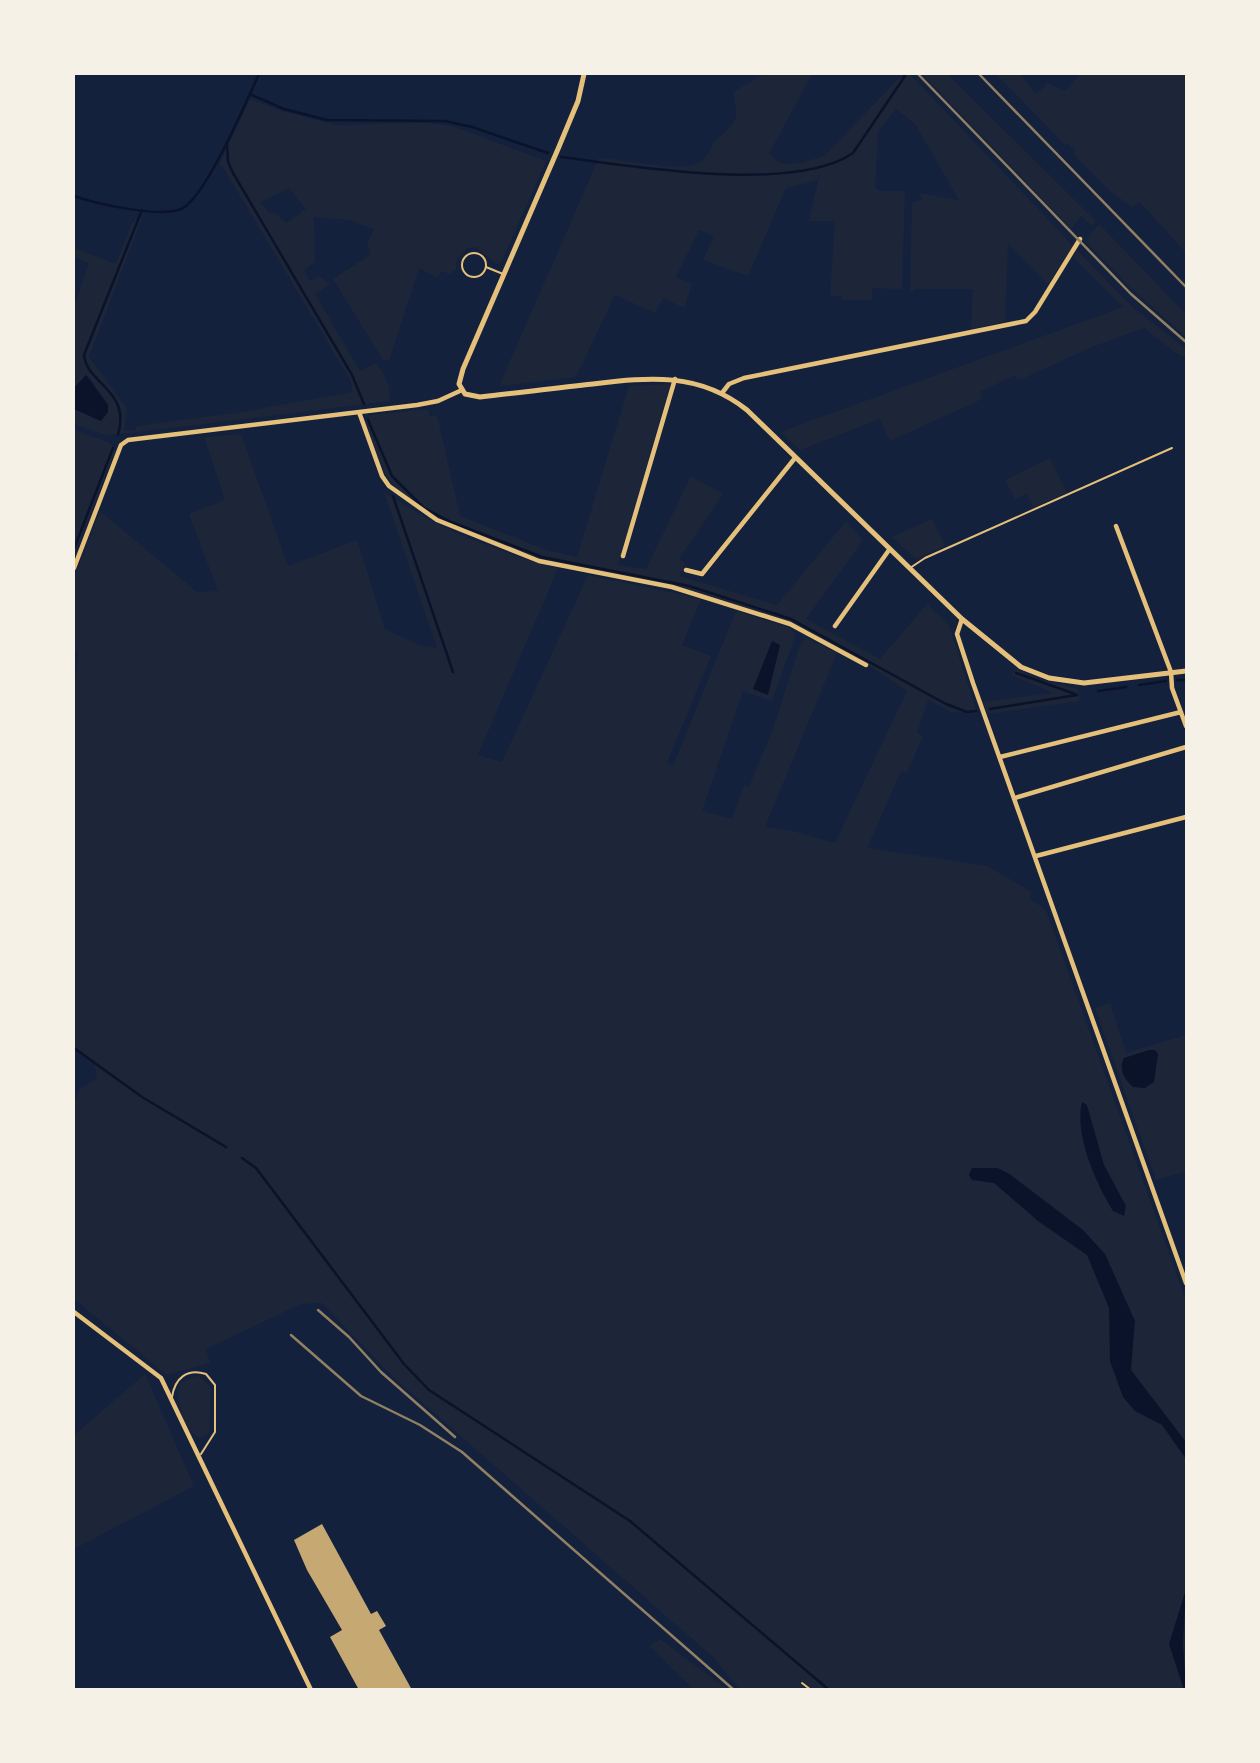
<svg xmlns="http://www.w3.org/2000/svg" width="1260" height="1763" viewBox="0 0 1260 1763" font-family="Spectral,serif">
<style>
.green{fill:#1d2539;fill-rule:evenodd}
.water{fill:#0b132b}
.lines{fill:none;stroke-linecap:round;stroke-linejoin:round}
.stream{stroke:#0b132b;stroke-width:2.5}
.building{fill:#c6a872}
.path{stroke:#e5c07b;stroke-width:2}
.service{stroke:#e5c07b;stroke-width:2}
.minor{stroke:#e5c07b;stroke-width:4.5}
.tertiary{stroke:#e5c07b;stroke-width:5}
.rail{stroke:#918062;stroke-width:2.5}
</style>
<rect width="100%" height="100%" fill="#14213d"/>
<!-- green -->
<path class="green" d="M 764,74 L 812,74 L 769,154 L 782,164 L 801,163 L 824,156 L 898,79 L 910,74 L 1073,246 L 1048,284 L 1008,244 L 1005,322 L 971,329 L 973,289 L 916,289 L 910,294 L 912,203 L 922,200 L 919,193 L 959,200 L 915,124 L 896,109 L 878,132 L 875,187 L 879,191 L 905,191 L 902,289 L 872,288 L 872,300 L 842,300 L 842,296 L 830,296 L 835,221 L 809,221 L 820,173 L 816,181 L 786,188 L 748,276 L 703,260 L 714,236 L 699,230 L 676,277 L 692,284 L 684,308 L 663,298 L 655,313 L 615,295 L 576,377 L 499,386 L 599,158 C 622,159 689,175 703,160 C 710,154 711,143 718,138 C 739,121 738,119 733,92 Z
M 922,74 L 947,74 L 1096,221 L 1092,226 L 1081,216 L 1071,229 Z
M 996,74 L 1020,74 L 1036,94 L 1048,83 L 1065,91 L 1080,74 L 1186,74 L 1186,253 L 1140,202 L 1132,207 L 1111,192 L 1073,154 L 1076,151 L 1068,143 L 1065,145 Z
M 250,99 L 284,112 L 337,125 L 426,123 L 452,126 L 546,161 L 501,263 L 496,264 L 476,247 L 467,248 L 456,261 L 456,270 L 449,274 L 441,271 L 437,278 L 419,268 L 389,361 L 383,360 L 333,279 L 371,254 L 367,243 L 374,229 L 349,220 L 314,217 L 315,262 L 304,270 L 310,281 L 319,276 L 330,284 L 315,294 L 360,371 L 376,363 C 386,376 390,385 390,401 L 121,434 L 105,435 L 74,424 L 74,409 L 100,421 L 108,412 L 108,405 L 90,378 L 86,375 L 74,388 L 74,307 L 89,263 L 74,257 L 74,248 L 116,264 L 131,225 L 137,218 L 142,218 L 89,357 L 127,409 L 124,431 L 136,430 L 137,426 L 241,412 L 352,392 L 351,381 L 223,167 L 219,165 ZM 289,188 L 306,209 L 286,223 L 275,213 L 269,213 L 261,202 Z
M 1099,224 L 1186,314 L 1186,337 L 1130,287 L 1085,241 Z
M 1077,250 L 1130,305 L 1186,349 L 1186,356 L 1180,356 L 1144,328 L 1092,347 L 1022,379 L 1017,380 L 1015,375 L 980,392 L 982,399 L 890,441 L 880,419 L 800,450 L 780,432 L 1123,307 L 1073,257 Z
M 670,384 L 618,565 L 646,569 L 691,476 L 723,494 L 679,559 L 685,563 L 679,576 L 777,605 L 846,521 L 863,540 L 806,619 L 880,659 L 927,604 L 949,625 L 977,713 L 951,712 L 928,700 L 917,733 L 923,736 L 907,773 L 901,771 L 867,848 L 987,866 L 1032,892 L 1029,898 L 1046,910 L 1186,1301 L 1186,1689 L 739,1689 L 714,1658 L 392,1376 L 322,1303 L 301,1304 L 206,1349 L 210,1363 L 167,1375 L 74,1299 L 74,1103 L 79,1090 L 97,1078 L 94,1060 L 74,1047 L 74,690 L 78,652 L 74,651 L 74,578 L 98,515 L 101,512 L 197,592 L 218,591 L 189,514 L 225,500 L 204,437 L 241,434 L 288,566 L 357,540 L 385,629 L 419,645 L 437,648 L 384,492 C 439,530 495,550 558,569 L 478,755 L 502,762 L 588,575 L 701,599 L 682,645 L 711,656 L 667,763 L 673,766 L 736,611 L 788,627 L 796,634 L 772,701 L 743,691 L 702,811 L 732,819 L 744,785 L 749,787 L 773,729 L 800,645 L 806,638 L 837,653 L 765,827 L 789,830 L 835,843 L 907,691 L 864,662 L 783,619 L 678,586 L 532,556 L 450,523 L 396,489 L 386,476 L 365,422 L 371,415 L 428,409 L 430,416 L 437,415 L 460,516 L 547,550 L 577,557 L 629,386 Z
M 74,430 L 108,442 L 116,449 L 74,556 Z
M 1050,458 L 1067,493 L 1033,507 L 1027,494 L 1015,499 L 1005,480 Z
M 932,519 L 945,546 L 916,559 L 892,537 Z
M 1016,669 L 1036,679 L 1078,689 L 1080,701 L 988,714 L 983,702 L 1053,693 L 1011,675 Z
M 1110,1003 L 1126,1053 L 1186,1035 L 1186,1171 L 1156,1180 L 1095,1008 Z
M 145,1374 L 194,1486 L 74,1549 L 74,1435 Z
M 198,1375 L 211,1388 L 209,1433 L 200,1438 C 183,1430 175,1399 180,1383 Z
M 660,1639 L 727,1689 L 693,1689 L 649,1646 Z"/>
<!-- water -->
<path class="water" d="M 86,375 L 108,405 L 108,412 L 101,421 L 74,409 L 74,388 Z
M 772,641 L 780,645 L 768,695 L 753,689 Z
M 1149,1050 L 1155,1050 L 1158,1054 L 1154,1082 L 1145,1088 L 1133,1087 C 1125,1080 1118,1070 1124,1058 Z
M 1082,1102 L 1087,1105 L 1104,1165 L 1126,1206 L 1124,1216 L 1113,1211 C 1096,1183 1074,1135 1082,1102 Z
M 972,1168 L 997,1168 L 1008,1173 L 1083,1230 L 1105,1254 L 1135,1321 L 1131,1370 L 1186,1442 L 1186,1459 L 1162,1425 L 1135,1411 L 1123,1397 L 1110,1361 L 1109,1308 L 1087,1255 L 1038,1221 L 994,1183 L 972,1180 L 969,1175 Z
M 1186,1589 L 1183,1643 L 1186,1689 L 1184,1690 L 1169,1644 Z"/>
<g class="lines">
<!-- stream -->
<path class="stream" d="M 250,94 L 284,109 L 327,120 L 445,121 L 472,127 L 548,153
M 227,144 L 228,162 L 233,173 L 352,375 L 364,404
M 561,157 C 632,166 794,194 853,153 L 905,76 L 903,74
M 74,196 C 97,204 159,218 181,209 C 205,199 247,100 259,74
M 368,420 L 392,476 L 424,508 L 451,522 L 542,557 L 689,586 L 791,619 L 946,704 L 967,712 L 976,711
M 118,435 C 131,389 87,385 84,355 L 142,210
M 393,496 L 453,672
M 74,549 L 113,448
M 1016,673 L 1075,694
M 1177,680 L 1186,680
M 1139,685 L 1166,681
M 1098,691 L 1126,687
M 990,709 L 1077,695
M 74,1048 L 142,1097 L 226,1147
M 242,1158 L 256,1168 L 404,1364 L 429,1390 L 630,1521 L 829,1690"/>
</g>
<!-- building -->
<path class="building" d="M 322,1524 L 371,1614 L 377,1611 L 386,1626 L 379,1630 L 412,1690 L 359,1690 L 330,1637 L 342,1630 L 307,1570 L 294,1540 Z"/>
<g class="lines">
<!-- path -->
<path class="path" d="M 802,1683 L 811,1690"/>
<!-- service -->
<path class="service" d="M462 265a12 12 0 1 1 24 0a12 12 0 1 1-24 0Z
M 486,267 L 503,274
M 910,568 L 925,558 L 1172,448
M 172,1397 C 175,1378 187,1368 206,1374 L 215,1385 L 215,1432 L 201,1454"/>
<!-- minor -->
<path class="minor" d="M 722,393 L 729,384 L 744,378 L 1026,321 L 1035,312 L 1080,239
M 359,412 L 382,476 L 389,486 L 437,520 L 539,561 L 672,587 L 790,624 L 866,665
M 1116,526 L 1171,672 L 1172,688 L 1186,726
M 623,556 L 675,379
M 74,568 L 121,445 L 128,440 L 417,405 L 438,401 L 462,390
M 686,570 L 702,574 L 795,458
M 962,619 L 957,634 L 973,683 L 1186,1283
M 835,626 L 889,550
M 1000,757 L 1181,712
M 1015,798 L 1186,747
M 1036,856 L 1186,817
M 74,1312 L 161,1378 L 311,1690"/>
<!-- tertiary -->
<path class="tertiary" d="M 584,74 L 578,101 L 558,149 L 463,369 L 459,384 L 465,394 L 480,397 C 517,393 555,388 593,384 C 650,377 699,372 747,410 L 962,619 L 1021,667 L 1049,678 L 1084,683 L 1186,671"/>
<!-- rail -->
<path class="rail" d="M 918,74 L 1131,294 L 1186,342
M 979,74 L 1186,287
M 318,1310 L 349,1337 L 381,1372 L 455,1437
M 291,1335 L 361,1396 L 420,1425 L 462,1452 L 734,1690"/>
</g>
<!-- border -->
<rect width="1260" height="1763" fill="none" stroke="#f6f1e7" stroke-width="150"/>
</svg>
